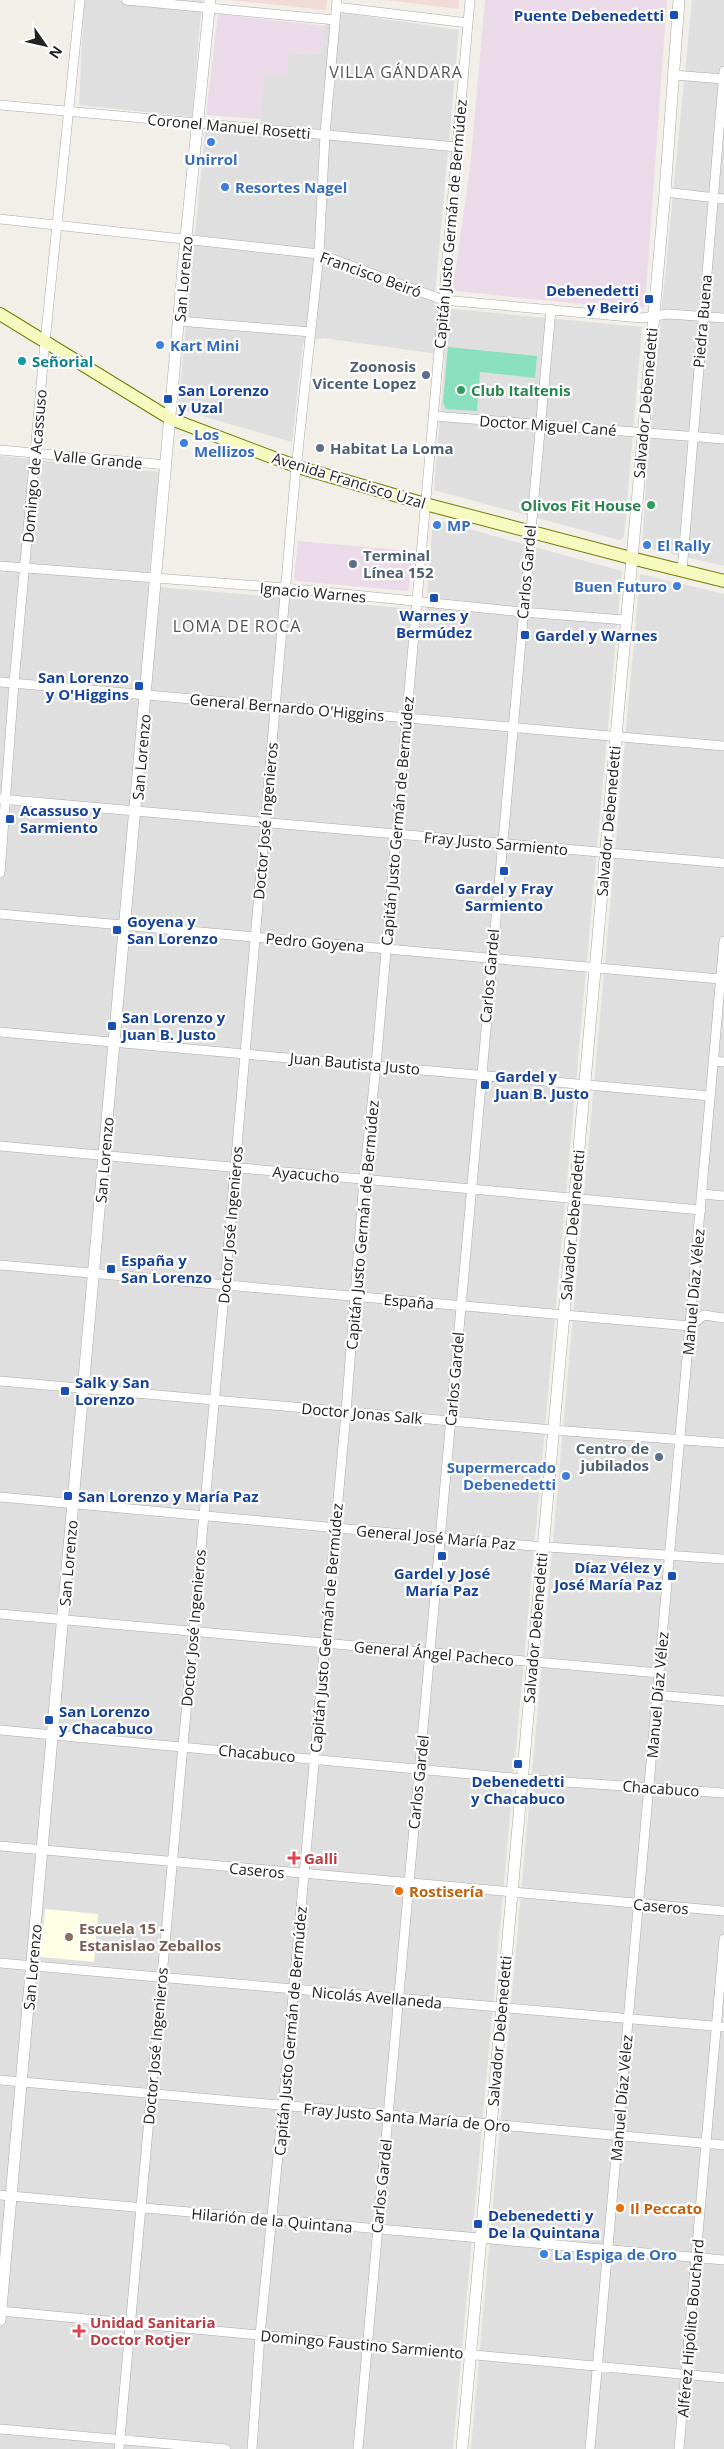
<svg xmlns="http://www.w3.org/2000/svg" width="724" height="2449" viewBox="0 0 724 2449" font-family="'Open Sans',sans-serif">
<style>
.residential{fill:#e0dfdf}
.commercial{fill:#f2dad9}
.industrial{fill:#ebdbe8}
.education{fill:#ffffe5}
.pitch{fill:#88e0be}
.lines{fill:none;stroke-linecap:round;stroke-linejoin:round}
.minor-casing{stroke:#a9a9a9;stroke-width:10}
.tertiary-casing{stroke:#a9a9a9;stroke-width:12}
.secondary-casing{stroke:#707d05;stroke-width:14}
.minor{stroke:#fff;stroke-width:9}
.tertiary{stroke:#fff;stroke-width:11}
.secondary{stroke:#f7fabf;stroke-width:12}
.transit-dot{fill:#1a4fb4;stroke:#fff;stroke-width:2}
.shop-dot{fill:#3f7fe0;stroke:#fff;stroke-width:2}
.culture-dot{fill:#0f9aa8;stroke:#fff;stroke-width:2}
.service-dot{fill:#5c6f8a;stroke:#fff;stroke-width:2}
.leisure-dot{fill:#2e9e5b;stroke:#fff;stroke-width:2}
.health-dot{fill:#e0444e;stroke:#fff;stroke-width:2}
.food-dot{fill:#e8710a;stroke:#fff;stroke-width:2}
.education-dot{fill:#8d6e63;stroke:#fff;stroke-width:2}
.labels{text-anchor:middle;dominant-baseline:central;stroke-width:4.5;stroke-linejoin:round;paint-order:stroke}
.transit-label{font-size:15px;font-weight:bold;fill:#164399;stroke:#fff;text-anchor:start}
.street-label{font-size:15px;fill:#222;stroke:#fff}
.shop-label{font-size:15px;font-weight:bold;fill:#366cbe;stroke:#fff;text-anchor:start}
.culture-label{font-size:15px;font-weight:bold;fill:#0d838f;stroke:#fff;text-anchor:start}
.service-label{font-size:15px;font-weight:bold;fill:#4e5e75;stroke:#fff;text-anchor:end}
.leisure-label{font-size:15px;font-weight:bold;fill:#27864d;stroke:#fff;text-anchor:start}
.health-label{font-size:15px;font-weight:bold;fill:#be3a42;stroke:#fff;text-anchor:start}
.food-label{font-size:15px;font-weight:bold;fill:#c56008;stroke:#fff;text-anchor:start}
.education-label{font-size:15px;font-weight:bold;fill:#785e54;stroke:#fff;text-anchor:start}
.neighbourhood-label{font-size:16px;letter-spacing:1px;fill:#555;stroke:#fff}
</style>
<rect width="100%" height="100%" fill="#f2efe9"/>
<!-- residential -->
<path class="residential" d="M 84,0 L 202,0 L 192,117 L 79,105 Z
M 692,0 L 724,0 L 724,566 L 642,547 L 649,439 Z
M 344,13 L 459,30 L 434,305 L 454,309 L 642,327 L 624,537 L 619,540 L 434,490 L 445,355 L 323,338 L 303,343 L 292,442 L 178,409 L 205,131 L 260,136 L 263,74 L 289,53 L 322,54 L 324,26 Z
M 0,456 L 159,472 L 148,586 L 426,610 L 433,519 L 622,571 L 453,2449 L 0,2449 Z
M 640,574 L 724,594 L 724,2449 L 471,2449 Z"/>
<!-- commercial -->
<path class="commercial" d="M 229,0 L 327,0 L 326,10 Z
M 385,0 L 459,0 L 459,9 Z"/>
<!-- industrial -->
<path class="industrial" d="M 485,0 L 667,0 L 645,306 L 639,310 L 456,291 L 453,288 L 470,168 Z
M 218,14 L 324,26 L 322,54 L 289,53 L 287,76 L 263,74 L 261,119 L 206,115 Z
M 298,541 L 412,551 L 409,589 L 407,591 L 297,581 L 294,578 Z"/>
<!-- education -->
<path class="education" d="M 45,1909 L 98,1914 L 94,1962 L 41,1957 Z"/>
<!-- pitch -->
<path class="pitch" d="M 448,347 L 537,356 L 535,378 L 480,372 L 477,411 L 446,409 L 443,403 Z"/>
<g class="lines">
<!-- minor casing -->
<g class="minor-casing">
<path id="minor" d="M 126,0 L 335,20
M 336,7 L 468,23
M 673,75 L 724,79
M 0,105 L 457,147
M 665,192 L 724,199
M 0,219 L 319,254 L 443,300 L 641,318 L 668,314 L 724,318
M 179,321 L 311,332
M 433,416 L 724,439
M 0,450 L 167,465
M 0,566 L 285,588 L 522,612 L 625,620
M 682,571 L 724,71
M 0,682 L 724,746
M 0,799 L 724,863
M 0,873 L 14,683 L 45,342 L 80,0
M 0,914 L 720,979
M 0,1032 L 710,1096
M 713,1061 L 724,1062
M 0,1146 L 701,1210
M 702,1194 L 724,1196
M 0,1265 L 690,1326 L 704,1315 L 724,1318
M 0,1381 L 553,1430 L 724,1443
M 0,1497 L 533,1546 L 724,1559
M 0,1614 L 659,1673
M 657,1695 L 724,1701
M 0,1730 L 523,1779 L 724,1793
M 0,1846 L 724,1911
M 0,1963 L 724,2027
M 0,2080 L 724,2145
M 0,2195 L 724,2260
M 0,2311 L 724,2378
M 0,2429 L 226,2449
M 119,2449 L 225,1284 L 295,479 L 319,254 L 325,134 L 337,0
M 252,2449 L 260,2335 L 283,2106 L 346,1412 L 364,1179 L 376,1065 L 470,0
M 358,2449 L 551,309
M 590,2449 L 724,941
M 679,2449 L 724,1939"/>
</g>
<!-- tertiary casing -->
<g class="tertiary-casing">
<path id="tertiary" d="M 0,2320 L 185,247 L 210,0
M 462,2449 L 665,192 L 679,0"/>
</g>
<!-- secondary casing -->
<g class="secondary-casing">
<path id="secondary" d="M 0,314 L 171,419 L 298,467 L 425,504 L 631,558 L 724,581"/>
</g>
<!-- minor -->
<use href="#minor" class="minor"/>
<!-- tertiary -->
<use href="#tertiary" class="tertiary"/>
<!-- secondary -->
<use href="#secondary" class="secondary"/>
</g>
<!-- markers -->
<g class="transit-dot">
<rect x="669" y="10" width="10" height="10" rx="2.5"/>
<rect x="644" y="294" width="10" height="10" rx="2.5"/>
<rect x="163" y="394" width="10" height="10" rx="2.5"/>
<rect x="429" y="593" width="10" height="10" rx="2.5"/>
<rect x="520" y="630" width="10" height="10" rx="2.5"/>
<rect x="134" y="681" width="10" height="10" rx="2.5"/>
<rect x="5" y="814" width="10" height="10" rx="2.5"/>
<rect x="499" y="866" width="10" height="10" rx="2.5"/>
<rect x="112" y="925" width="10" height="10" rx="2.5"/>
<rect x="107" y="1021" width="10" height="10" rx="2.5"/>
<rect x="480" y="1080" width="10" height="10" rx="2.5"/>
<rect x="106" y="1264" width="10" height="10" rx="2.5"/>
<rect x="60" y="1386" width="10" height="10" rx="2.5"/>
<rect x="63" y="1491" width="10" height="10" rx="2.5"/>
<rect x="437" y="1551" width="10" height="10" rx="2.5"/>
<rect x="667" y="1571" width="10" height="10" rx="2.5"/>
<rect x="44" y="1715" width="10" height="10" rx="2.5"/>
<rect x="513" y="1759" width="10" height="10" rx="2.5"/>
<rect x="473" y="2219" width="10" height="10" rx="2.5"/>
</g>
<g class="shop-dot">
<circle cx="211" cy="142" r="5"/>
<circle cx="225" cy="187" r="5"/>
<circle cx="160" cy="345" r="5"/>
<circle cx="184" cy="443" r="5"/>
<circle cx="437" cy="525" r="5"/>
<circle cx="647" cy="545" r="5"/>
<circle cx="677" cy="586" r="5"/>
<circle cx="566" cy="1476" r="5"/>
<circle cx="544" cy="2254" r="5"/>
</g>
<circle class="culture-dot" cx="22" cy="361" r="5"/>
<g class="service-dot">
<circle cx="426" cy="375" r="5"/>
<circle cx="320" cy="448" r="5"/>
<circle cx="353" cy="564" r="5"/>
<circle cx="659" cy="1457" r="5"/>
</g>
<g class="leisure-dot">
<circle cx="461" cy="390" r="5"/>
<circle cx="651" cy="505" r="5"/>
</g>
<g class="health-dot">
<path d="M291.5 1850.5h5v5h5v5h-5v5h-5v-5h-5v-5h5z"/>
<path d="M76.5 2323.5h5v5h5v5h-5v5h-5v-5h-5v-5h5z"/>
</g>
<g class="food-dot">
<circle cx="399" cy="1891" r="5"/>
<circle cx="620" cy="2208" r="5"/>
</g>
<circle class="education-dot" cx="69" cy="1937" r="5"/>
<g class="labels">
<!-- transit labels -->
<g class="transit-label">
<text x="664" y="15" text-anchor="end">Puente Debenedetti</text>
<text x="639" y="290" text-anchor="end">Debenedetti<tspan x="639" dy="17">y Beiró</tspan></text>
<text x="178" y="390">San Lorenzo<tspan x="178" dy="17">y Uzal</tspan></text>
<text x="434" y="615" text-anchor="middle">Warnes y<tspan x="434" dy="17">Bermúdez</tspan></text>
<text x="535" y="635">Gardel y Warnes</text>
<text x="129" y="677" text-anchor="end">San Lorenzo<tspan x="129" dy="17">y O'Higgins</tspan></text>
<text x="20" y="810">Acassuso y<tspan x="20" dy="17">Sarmiento</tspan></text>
<text x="504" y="888" text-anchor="middle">Gardel y Fray<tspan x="504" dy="17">Sarmiento</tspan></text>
<text x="127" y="921">Goyena y<tspan x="127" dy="17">San Lorenzo</tspan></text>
<text x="122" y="1017">San Lorenzo y<tspan x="122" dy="17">Juan B. Justo</tspan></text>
<text x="495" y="1076">Gardel y<tspan x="495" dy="17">Juan B. Justo</tspan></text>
<text x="121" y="1260">España y<tspan x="121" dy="17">San Lorenzo</tspan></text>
<text x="75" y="1382">Salk y San<tspan x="75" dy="17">Lorenzo</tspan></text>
<text x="78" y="1496">San Lorenzo y María Paz</text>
<text x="662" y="1567" text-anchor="end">Díaz Vélez y<tspan x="662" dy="17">José María Paz</tspan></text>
<text x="442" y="1573" text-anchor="middle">Gardel y José<tspan x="442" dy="17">María Paz</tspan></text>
<text x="59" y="1711">San Lorenzo<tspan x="59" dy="17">y Chacabuco</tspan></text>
<text x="518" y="1781" text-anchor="middle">Debenedetti<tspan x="518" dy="17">y Chacabuco</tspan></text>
<text x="488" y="2215">Debenedetti y<tspan x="488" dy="17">De la Quintana</tspan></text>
</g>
<!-- street labels -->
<g class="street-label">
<text transform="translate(229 126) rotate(5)">Coronel Manuel Rosetti</text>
<text transform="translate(450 224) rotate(-85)">Capitán Justo Germán de Bermúdez</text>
<text transform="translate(371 274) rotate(20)">Francisco Beiró</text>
<text transform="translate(183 279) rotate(-85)">San Lorenzo</text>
<text transform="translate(702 321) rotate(-85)">Piedra Buena</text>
<text transform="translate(645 403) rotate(-85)">Salvador Debenedetti</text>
<text transform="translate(548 425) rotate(4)">Doctor Miguel Cané</text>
<text transform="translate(98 459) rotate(5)">Valle Grande</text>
<text transform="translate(34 466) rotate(-85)">Domingo de Acassuso</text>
<text transform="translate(349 480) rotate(17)">Avenida Francisco Uzal</text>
<text transform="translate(526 572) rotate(-85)">Carlos Gardel</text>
<text transform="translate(313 592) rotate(5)">Ignacio Warnes</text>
<text transform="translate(287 707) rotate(5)">General Bernardo O'Higgins</text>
<text transform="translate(141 757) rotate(-85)">San Lorenzo</text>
<text transform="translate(265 821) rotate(-85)">Doctor José Ingenieros</text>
<text transform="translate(397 821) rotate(-85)">Capitán Justo Germán de Bermúdez</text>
<text transform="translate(608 821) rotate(-85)">Salvador Debenedetti</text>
<text transform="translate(496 843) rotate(5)">Fray Justo Sarmiento</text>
<text transform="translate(315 942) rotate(5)">Pedro Goyena</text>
<text transform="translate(489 976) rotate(-85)">Carlos Gardel</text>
<text transform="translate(355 1063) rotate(5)">Juan Bautista Justo</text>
<text transform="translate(104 1160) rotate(-85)">San Lorenzo</text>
<text transform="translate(306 1174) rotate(5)">Ayacucho</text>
<text transform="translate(230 1225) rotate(-85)">Doctor José Ingenieros</text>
<text transform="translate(362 1225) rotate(-85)">Capitán Justo Germán de Bermúdez</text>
<text transform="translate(572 1225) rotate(-85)">Salvador Debenedetti</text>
<text transform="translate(693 1292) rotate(-85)">Manuel Díaz Vélez</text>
<text transform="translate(409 1301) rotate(5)">España</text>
<text transform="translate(454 1379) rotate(-85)">Carlos Gardel</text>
<text transform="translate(362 1413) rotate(5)">Doctor Jonas Salk</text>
<text transform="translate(436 1537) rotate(5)">General José María Paz</text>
<text transform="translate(68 1563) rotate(-85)">San Lorenzo</text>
<text transform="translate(193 1628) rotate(-85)">Doctor José Ingenieros</text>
<text transform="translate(326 1628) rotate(-85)">Capitán Justo Germán de Bermúdez</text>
<text transform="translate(535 1628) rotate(-85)">Salvador Debenedetti</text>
<text transform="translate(434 1653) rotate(5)">General Ángel Pacheco</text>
<text transform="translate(657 1695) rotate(-85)">Manuel Díaz Vélez</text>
<text transform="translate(257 1753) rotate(5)">Chacabuco</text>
<text transform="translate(418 1782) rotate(-84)">Carlos Gardel</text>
<text transform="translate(661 1788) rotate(4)">Chacabuco</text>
<text transform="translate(257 1870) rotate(5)">Caseros</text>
<text transform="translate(661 1906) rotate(5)">Caseros</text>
<text transform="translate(32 1967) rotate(-85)">San Lorenzo</text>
<text transform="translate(377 1997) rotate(5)">Nicolás Avellaneda</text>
<text transform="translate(290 2031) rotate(-85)">Capitán Justo Germán de Bermúdez</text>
<text transform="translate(499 2031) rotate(-85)">Salvador Debenedetti</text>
<text transform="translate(155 2046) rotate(-85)">Doctor José Ingenieros</text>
<text transform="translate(621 2098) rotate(-85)">Manuel Díaz Vélez</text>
<text transform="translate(407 2117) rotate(5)">Fray Justo Santa María de Oro</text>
<text transform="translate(381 2186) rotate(-84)">Carlos Gardel</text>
<text transform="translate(272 2220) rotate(5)">Hilarión de la Quintana</text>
<text transform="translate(690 2328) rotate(-85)">Alférez Hipólito Bouchard</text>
<text transform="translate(362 2344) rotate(5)">Domingo Faustino Sarmiento</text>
</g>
<!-- shop labels -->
<g class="shop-label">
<text x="211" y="159" text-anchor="middle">Unirrol</text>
<text x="235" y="187">Resortes Nagel</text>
<text x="170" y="345">Kart Mini</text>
<text x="194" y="434">Los<tspan x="194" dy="17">Mellizos</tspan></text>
<text x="447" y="525">MP</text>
<text x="657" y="545">El Rally</text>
<text x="667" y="586" text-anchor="end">Buen Futuro</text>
<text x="556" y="1467" text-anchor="end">Supermercado<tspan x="556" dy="17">Debenedetti</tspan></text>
<text x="554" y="2254">La Espiga de Oro</text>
</g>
<!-- culture labels -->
<g class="culture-label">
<text x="32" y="361">Señorial</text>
</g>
<!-- service labels -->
<g class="service-label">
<text x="416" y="366">Zoonosis<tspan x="416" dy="17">Vicente Lopez</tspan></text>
<text x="330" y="448" text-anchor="start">Habitat La Loma</text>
<text x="363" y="555" text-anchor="start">Terminal<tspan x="363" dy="17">Línea 152</tspan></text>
<text x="649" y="1448">Centro de<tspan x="649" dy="17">jubilados</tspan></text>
</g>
<!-- leisure labels -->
<g class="leisure-label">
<text x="471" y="390">Club Italtenis</text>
<text x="641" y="505" text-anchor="end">Olivos Fit House</text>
</g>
<!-- health labels -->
<g class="health-label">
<text x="304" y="1858">Galli</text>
<text x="90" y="2322">Unidad Sanitaria<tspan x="90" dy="17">Doctor Rotjer</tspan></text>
</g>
<!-- food labels -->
<g class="food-label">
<text x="409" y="1891">Rostisería</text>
<text x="630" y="2208">Il Peccato</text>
</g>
<!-- education labels -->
<g class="education-label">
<text x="79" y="1928">Escuela 15 -<tspan x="79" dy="17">Estanislao Zeballos</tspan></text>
</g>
<!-- neighbourhood labels -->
<g class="neighbourhood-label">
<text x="396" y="72">VILLA GÁNDARA</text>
<text x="237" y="626">LOMA DE ROCA</text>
</g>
</g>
<!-- north arrow -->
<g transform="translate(45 45) rotate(124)" stroke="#ffffff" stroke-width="4" paint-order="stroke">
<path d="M0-4L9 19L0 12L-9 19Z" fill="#222222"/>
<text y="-8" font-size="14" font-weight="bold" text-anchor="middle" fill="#222222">N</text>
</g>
</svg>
